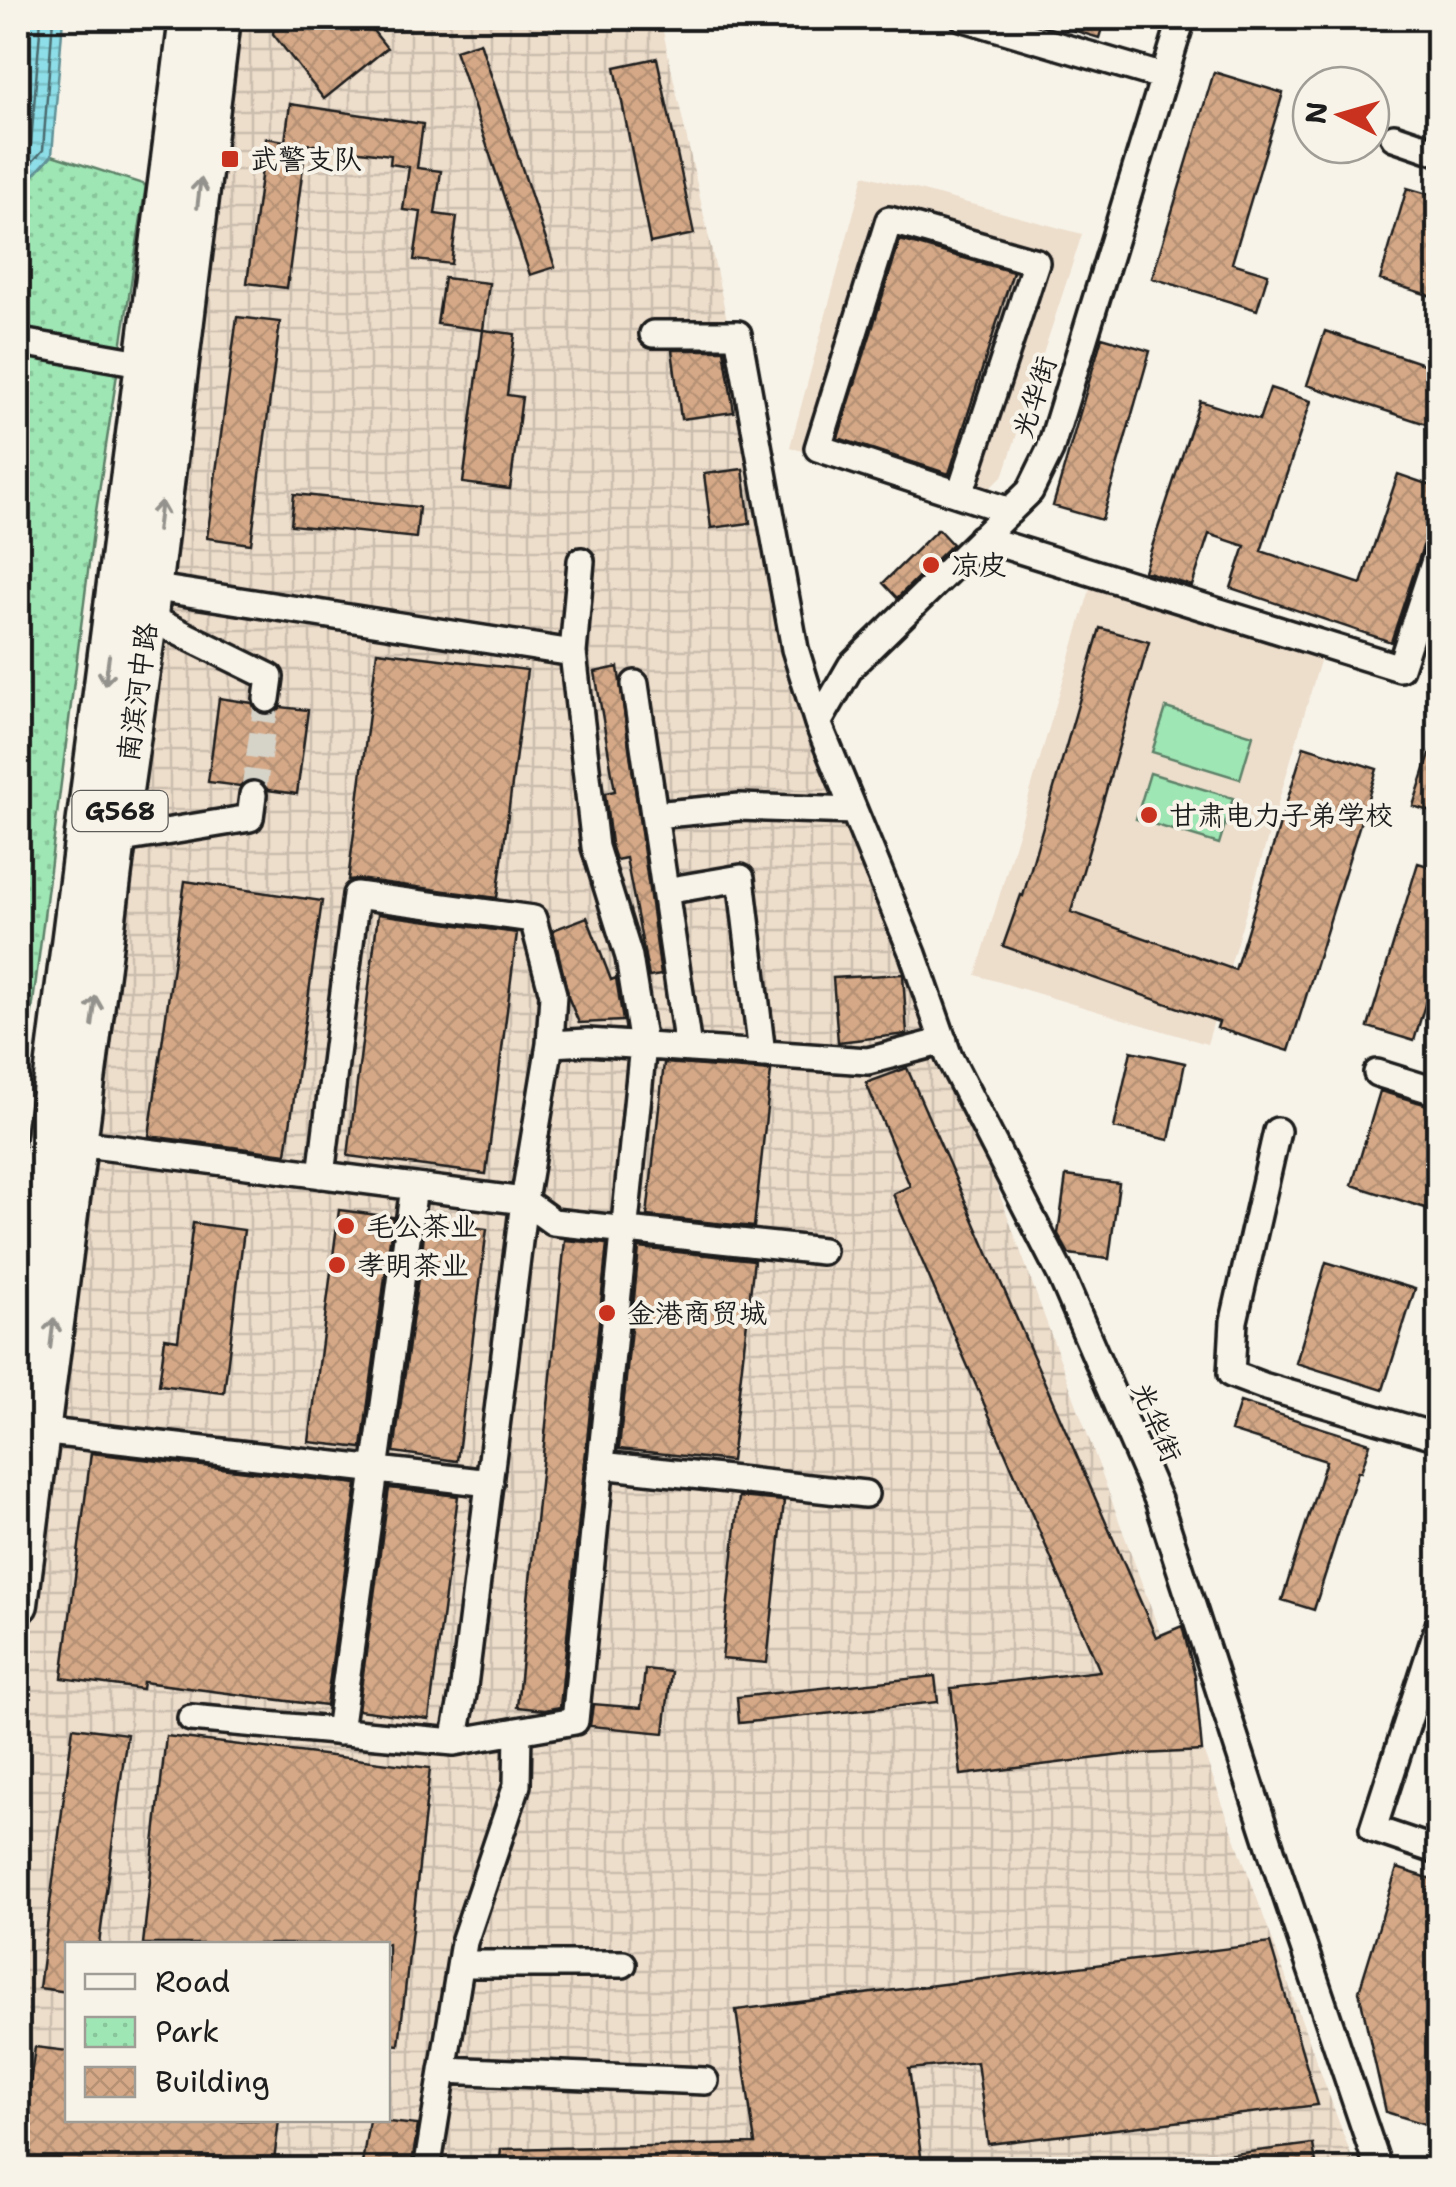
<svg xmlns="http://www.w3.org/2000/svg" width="1456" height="2187" viewBox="0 0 1456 2187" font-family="'Shantell Sans','LXGW WenKai TC',sans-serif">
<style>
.built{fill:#edddcb}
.industrial{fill:url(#industrial-grid);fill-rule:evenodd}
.grass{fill:#9ee6b4;stroke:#5d8168;stroke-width:2.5}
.park{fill:url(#park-dots);stroke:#5d8168;stroke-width:2.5}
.water{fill:url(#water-rules);stroke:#609096;stroke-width:2.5}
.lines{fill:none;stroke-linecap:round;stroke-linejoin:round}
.shore{stroke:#496a6e;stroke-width:2.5}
.building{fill:url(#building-cross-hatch);stroke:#1c1c1c;stroke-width:2.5}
.minor-tunnel{stroke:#d6d3c9;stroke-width:25;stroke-dasharray:25 12;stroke-linecap:butt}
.minor-casing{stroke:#1c1c1c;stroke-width:32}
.highway-casing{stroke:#1c1c1c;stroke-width:45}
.minor{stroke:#f7f3e8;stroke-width:25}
.highway{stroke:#f7f3e8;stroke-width:38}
.oneway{stroke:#94928c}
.poi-dot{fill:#c8321e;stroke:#f7f3e8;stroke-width:4}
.labels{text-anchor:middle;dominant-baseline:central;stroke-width:8;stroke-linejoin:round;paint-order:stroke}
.shield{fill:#f7f3e8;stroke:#5e5c59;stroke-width:2.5}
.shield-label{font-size:25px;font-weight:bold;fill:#1c1c1c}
.poi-label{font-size:28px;fill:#1c1c1c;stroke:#f7f3e8;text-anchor:start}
.street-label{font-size:28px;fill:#1c1c1c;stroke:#f7f3e8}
</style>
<defs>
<pattern id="industrial-grid" width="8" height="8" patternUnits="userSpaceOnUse" patternTransform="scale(2.5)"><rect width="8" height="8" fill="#edddcb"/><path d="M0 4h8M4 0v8" fill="none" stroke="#cbbdae"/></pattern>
<pattern id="park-dots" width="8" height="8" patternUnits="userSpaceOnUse" patternTransform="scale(2.5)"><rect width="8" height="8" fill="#9ee6b4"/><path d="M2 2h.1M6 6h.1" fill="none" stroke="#88c59a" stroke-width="1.8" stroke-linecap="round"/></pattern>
<pattern id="water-rules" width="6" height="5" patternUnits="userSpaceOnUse" patternTransform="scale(2.5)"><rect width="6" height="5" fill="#8ddee8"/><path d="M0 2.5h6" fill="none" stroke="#79bec6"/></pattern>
<pattern id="building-cross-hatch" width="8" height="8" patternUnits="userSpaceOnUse" patternTransform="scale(2.5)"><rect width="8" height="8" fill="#d5a987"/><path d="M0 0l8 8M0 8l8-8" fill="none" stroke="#b69174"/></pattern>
</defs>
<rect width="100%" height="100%" fill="#f7f3e8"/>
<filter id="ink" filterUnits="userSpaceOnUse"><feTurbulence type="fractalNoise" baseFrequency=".01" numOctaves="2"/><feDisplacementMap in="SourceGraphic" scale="20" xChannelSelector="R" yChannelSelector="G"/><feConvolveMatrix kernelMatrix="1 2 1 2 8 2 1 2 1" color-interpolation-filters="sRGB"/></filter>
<g filter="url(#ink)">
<!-- built -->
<path class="built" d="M 864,175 L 1082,234 L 1004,474 L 973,505 L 790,447 Z
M 1091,586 L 1322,654 L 1207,1044 L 976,975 Z"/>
<!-- industrial -->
<path class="industrial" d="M 181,18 L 660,18 L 800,648 L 1356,2169 L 18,2170 L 18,1613 ZM 68,1944 L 388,1944 L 388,2120 L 68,2120 Z"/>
<!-- grass -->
<path class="grass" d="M 1166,708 L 1253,735 L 1240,779 L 1152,752 Z
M 1150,773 L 1233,798 L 1219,844 L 1136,819 Z"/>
<!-- park -->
<path class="park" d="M 52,155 L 146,185 L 94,524 L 18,1121 L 18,192 Z"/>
<!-- water -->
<path class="water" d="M 18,18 L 63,18 L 52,155 L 18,192 Z"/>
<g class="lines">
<!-- shore -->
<path class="shore" d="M 18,119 L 26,18
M 18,159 L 31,144 L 41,18
M 18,178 L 43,150 L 53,18"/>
</g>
<!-- building -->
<path class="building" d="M 275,18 L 363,18 L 387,48 L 324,99 L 273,34 Z
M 1047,18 L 1105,18 L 1099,38 L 1046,22 Z
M 480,42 L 555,267 L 530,275 L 455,50 Z
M 657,58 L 694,234 L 650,243 L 615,67 Z
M 1214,72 L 1283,93 L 1232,263 L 1268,274 L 1257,310 L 1152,278 Z
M 290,104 L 423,124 L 417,168 L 441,171 L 435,214 L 457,217 L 451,264 L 414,260 L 421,212 L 403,210 L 409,167 L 390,164 L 391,155 L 306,144 L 287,288 L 247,283 L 266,138 L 285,141 Z
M 1407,188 L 1438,197 L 1438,298 L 1380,280 Z
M 900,240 L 1013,272 L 949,474 L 838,438 Z
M 444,278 L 489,283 L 483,330 L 437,324 Z
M 237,317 L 280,322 L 251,544 L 207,538 Z
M 483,330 L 515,334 L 507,395 L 522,397 L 510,489 L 463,483 Z
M 1325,331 L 1438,369 L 1438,428 L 1307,385 Z
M 1102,337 L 1150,351 L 1102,520 L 1053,506 Z
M 672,350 L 724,350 L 734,412 L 681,419 Z
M 1270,388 L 1311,401 L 1261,551 L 1361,584 L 1398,474 L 1438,488 L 1438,535 L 1428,538 L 1423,546 L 1391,642 L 1231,588 L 1245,546 L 1209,534 L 1192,586 L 1144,571 L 1200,401 L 1259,420 Z
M 743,469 L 750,523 L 711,528 L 704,474 Z
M 294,494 L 419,507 L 416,538 L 291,525 Z
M 938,529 L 952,544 L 897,598 L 883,583 Z
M 1100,628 L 1149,642 L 1071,912 L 1235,970 L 1304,746 L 1377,769 L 1289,1051 L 1217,1028 L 1219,1022 L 1003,946 L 1021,895 L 1023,896 Z
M 377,651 L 527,670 L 497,898 L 358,879 L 348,880 Z
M 618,667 L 661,975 L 649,977 L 626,858 L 616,860 L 611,844 L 605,793 L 615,791 L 595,672 Z
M 219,698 L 252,703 L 256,711 L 264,715 L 274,714 L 281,707 L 308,710 L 297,794 L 268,790 L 256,779 L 246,780 L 240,786 L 208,782 Z
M 1435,738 L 1438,739 L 1438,814 L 1413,806 Z
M 1418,863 L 1438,869 L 1438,961 L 1414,1041 L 1368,1027 Z
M 185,881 L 322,901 L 286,1154 L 149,1136 Z
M 378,914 L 517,933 L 486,1174 L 348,1156 Z
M 587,917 L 611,980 L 616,978 L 623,1021 L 579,1023 L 569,999 L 553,930 Z
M 903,974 L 907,1034 L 838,1042 L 833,978 Z
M 1131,1051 L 1185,1063 L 1169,1140 L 1114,1128 Z
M 664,1063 L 771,1071 L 754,1227 L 647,1216 Z
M 907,1068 L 1156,1637 L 1182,1626 L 1195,1676 L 1202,1751 L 1122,1755 L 961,1775 L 951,1688 L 1100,1671 L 893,1194 L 910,1186 L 866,1083 Z
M 1380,1091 L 1438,1108 L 1438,1212 L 1352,1185 Z
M 1066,1176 L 1119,1183 L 1109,1259 L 1069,1254 L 1058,1234 Z
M 339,1210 L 393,1217 L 362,1448 L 309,1442 Z
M 426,1221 L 487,1229 L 457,1461 L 394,1452 Z
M 193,1223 L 244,1230 L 224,1393 L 159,1385 L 165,1338 L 178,1340 Z
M 565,1240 L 607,1244 L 560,1707 L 544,1710 L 517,1707 Z
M 639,1248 L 754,1260 L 731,1461 L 619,1449 Z
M 1326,1262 L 1415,1289 L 1383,1390 L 1296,1363 Z
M 1240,1402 L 1370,1443 L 1361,1472 L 1358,1471 L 1314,1610 L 1282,1600 L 1326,1461 L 1231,1431 Z
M 91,1453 L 357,1484 L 326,1706 L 143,1682 L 142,1689 L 62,1678 Z
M 389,1488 L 458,1496 L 429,1719 L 358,1710 Z
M 739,1497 L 784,1501 L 767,1663 L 722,1659 Z
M 645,1669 L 671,1672 L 664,1733 L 590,1726 L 593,1704 L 641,1708 Z
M 935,1676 L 938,1702 L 739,1723 L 737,1697 Z
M 73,1727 L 127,1734 L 99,1944 L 68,1944 L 68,1992 L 39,1988 Z
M 166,1736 L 430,1768 L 399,2045 L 388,2044 L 388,1944 L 143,1944 Z
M 1397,1868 L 1438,1881 L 1438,2090 L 1428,2125 L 1386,2112 L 1359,1991 Z
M 1270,1943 L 1318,2105 L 988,2144 L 977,2062 L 909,2069 L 923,2170 L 499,2170 L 501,2149 L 755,2144 L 736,2010 Z
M 35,2047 L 68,2051 L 68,2120 L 279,2120 L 273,2170 L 18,2170 Z
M 369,2120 L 418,2125 L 411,2170 L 361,2170 Z
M 1313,2144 L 1317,2170 L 1202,2170 L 1201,2158 Z"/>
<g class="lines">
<!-- minor-tunnel -->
<path class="minor-tunnel" d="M 253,795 L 267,699"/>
<!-- minor casing -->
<g class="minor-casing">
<path id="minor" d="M 964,18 L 1164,77
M 1394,137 L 1438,152
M 653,334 L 738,334 L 795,649 L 818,723 L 913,954 L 949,1057 L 1061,1275 L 1158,1500 L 1277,1868 L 1379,2170
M 21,342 L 146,364
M 960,494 L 1036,262 L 889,220 L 818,448 L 1010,511
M 981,538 L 1400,668 L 1438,551
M 150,587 L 573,653 L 595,847 L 629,957 L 643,1045 L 575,1721 L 454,1742
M 138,612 L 270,677 L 267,699
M 573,653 L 581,561
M 635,684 L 688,1048
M 818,723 L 851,666 L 1030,491 L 1050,450 L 1182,18
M 654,815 L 740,807 L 854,811
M 116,840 L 250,818 L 253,795
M 665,891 L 741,878 L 762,1054
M 550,1044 L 588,1042 L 868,1061 L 944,1041
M 1377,1073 L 1438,1092
M 1277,1131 L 1234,1321 L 1231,1374 L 1263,1386 L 1438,1437
M 77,1143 L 524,1201 L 553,1222 L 822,1251
M 40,1431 L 490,1483
M 601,1465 L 865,1494
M 1438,1628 L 1373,1829 L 1438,1851
M 191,1718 L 454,1742 L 463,1694 L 524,1201 L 550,1044 L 553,994 L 533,919 L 356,895 L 321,1175
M 339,1732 L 414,1187
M 461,1964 L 623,1964
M 443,2070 L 705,2081
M 427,2170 L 464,1942 L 517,1785 L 518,1731"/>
</g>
<!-- highway casing -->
<g class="highway-casing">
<path id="highway" d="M 18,1360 L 189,18
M 18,1604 L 116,840 L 148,615 L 221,18"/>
</g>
<!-- minor -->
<use href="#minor" class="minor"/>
<!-- highway -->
<use href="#highway" class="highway"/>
</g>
<!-- one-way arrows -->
<defs><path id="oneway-shaft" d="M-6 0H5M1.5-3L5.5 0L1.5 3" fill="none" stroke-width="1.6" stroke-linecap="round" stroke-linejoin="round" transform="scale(2.5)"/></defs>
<g class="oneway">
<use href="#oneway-shaft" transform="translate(199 193) rotate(-83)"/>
<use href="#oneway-shaft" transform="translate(159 516) rotate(-83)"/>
<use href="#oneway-shaft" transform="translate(107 670) rotate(98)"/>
<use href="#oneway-shaft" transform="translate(94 1011) rotate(-83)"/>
<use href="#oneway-shaft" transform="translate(52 1333) rotate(-83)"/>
</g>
</g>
<!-- markers -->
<g class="poi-dot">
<rect x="220" y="149" width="20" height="20" rx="5"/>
<circle cx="931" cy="565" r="10"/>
<circle cx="1149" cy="815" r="10"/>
<circle cx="346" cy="1226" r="10"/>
<circle cx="337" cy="1265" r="10"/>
<circle cx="607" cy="1313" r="10"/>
</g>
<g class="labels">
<!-- shield labels -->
<rect class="shield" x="72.5" y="791" width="95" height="40" rx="8"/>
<g class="shield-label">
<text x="120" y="811">G568</text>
</g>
<!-- poi labels -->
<g class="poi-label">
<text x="250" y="159">武警支队</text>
<text x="951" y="565">凉皮</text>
<text x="1169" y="815">甘肃电力子弟学校</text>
<text x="366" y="1226">毛公茶业</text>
<text x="357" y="1265">孝明茶业</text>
<text x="627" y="1313">金港商贸城</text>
</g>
<!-- street labels -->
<g class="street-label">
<text transform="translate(1034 397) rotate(-72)">光华街</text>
<text transform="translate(137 692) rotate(-82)">南滨河中路</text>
<text transform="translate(1157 1422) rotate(67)">光华街</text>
</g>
</g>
<!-- margin -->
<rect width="1456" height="2187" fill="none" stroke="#f7f3e8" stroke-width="60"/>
<rect x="30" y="30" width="1396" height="2127" fill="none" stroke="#1c1c1c" stroke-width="4" filter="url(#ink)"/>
<!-- legend -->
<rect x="65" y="1942" width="325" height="180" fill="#f7f3e8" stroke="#9f9d96" stroke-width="2.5"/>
<rect x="85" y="1974" width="50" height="15" fill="#f7f3e8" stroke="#9f9d96" stroke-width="2.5"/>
<text x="155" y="1992" font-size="30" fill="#1c1c1c">Road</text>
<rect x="85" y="2017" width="50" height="30" fill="url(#park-dots)" stroke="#9f9d96" stroke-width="2.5"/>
<text x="155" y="2042" font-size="30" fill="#1c1c1c">Park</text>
<rect x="85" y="2067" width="50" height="30" fill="url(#building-cross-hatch)" stroke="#9f9d96" stroke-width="2.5"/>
<text x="155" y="2092" font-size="30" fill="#1c1c1c">Building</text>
<!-- north arrow -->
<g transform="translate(1341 115) rotate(275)"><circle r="48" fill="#f7f3e8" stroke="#9f9d96" stroke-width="2.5"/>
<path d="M0-8L18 38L0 25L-18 38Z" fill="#c8321e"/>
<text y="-15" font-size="28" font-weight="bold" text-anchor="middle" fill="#1c1c1c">N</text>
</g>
</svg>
